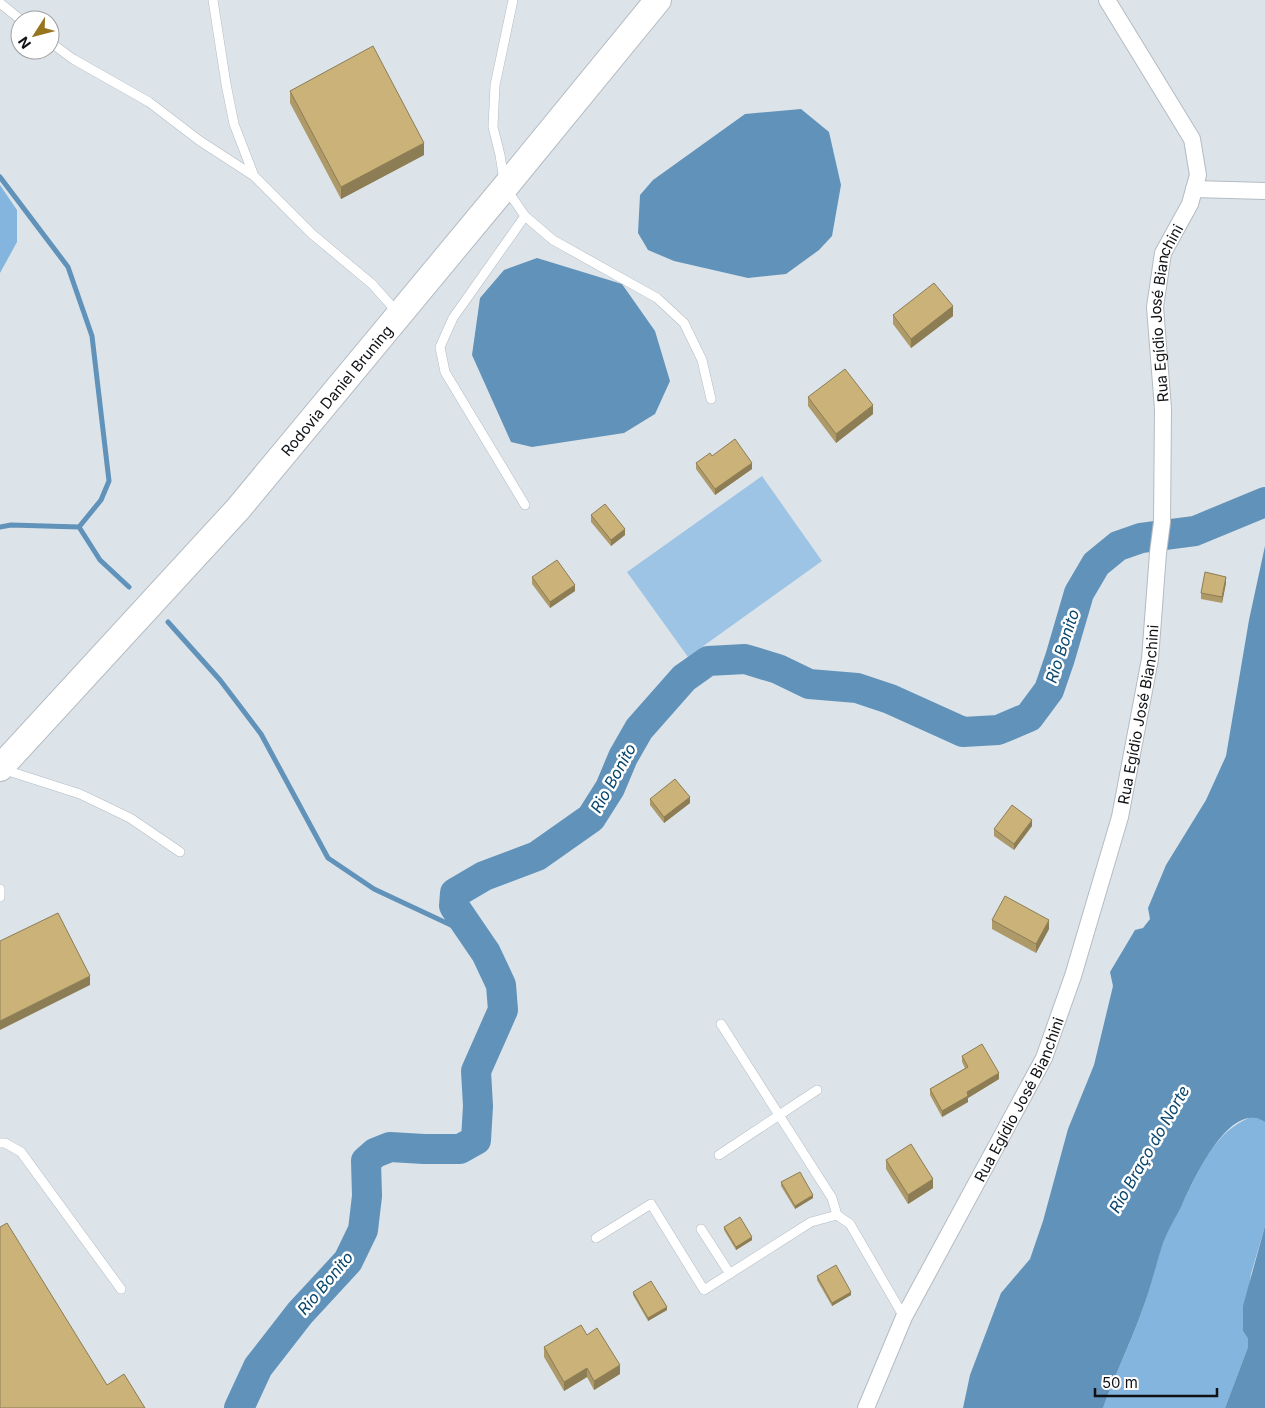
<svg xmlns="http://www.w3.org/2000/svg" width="1265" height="1408" viewBox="0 0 1265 1408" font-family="Inter,sans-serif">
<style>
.green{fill:#9dc4e5}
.forest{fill:#83b5de}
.water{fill:#6192b9}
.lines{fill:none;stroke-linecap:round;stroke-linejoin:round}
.stream{stroke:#6192b9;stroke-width:5}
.river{stroke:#6192b9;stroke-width:30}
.lane-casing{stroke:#b4bbc2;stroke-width:10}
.street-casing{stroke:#b4bbc2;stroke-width:18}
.primary-casing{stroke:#b4bbc2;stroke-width:28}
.lane{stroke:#fff;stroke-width:9}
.street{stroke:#fff;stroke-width:16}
.primary{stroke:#fff;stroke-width:26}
.wall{fill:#ae9968}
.shaded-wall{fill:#8d7d55}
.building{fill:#cab279;stroke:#8d7d55}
.labels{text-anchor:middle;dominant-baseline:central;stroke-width:5;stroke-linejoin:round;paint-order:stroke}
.street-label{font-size:15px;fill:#101215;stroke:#fff}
.water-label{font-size:16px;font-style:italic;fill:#09466d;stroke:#fff}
</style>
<rect width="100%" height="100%" fill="#dce4ea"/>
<!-- green -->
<path class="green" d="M 762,476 L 822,561 L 688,657 L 627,572 Z"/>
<!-- forest -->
<path class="forest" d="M 0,185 L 17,210 L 17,242 L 0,273 Z
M 1251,1117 L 1260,1119 L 1265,1122 L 1265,1226 L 1251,1274 L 1243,1331 L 1248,1339 L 1248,1347 L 1225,1408 L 1103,1408 C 1115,1374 1131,1342 1143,1308 C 1151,1287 1155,1264 1163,1242 C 1168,1229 1176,1217 1182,1204 C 1199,1171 1214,1131 1251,1117 Z"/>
<!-- water -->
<path class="water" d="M 801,109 L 829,132 L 841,185 L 832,236 L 819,250 L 786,274 L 748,278 L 674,261 L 648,250 L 638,233 L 640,195 L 653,180 L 745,114 Z
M 537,258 L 622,284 L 655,331 L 670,381 L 655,414 L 624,433 L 532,447 L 511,442 L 472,355 L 480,298 L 504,270 Z
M 1265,546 L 1265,1122 C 1230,1098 1193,1181 1182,1205 C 1176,1217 1168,1230 1163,1243 C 1156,1264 1151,1287 1143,1308 C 1131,1342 1115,1374 1103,1408 L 963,1408 L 970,1375 L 1001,1293 L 1030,1259 L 1043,1221 L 1068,1129 L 1094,1065 L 1113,986 L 1110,972 L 1135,930 L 1143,928 L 1150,919 L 1148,908 L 1166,865 L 1206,800 L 1226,756 L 1249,620 Z
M 1265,1226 L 1265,1408 L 1225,1408 L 1248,1347 L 1248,1339 L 1243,1331 L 1243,1306 Z"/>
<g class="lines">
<!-- stream -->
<path class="stream" d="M 0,177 L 68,267 L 92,336 L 109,481 L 101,500 L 79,527
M 0,527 L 11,525 L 79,527
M 79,527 L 100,560 L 129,587
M 168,622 L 220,680 L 261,734 L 328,858 L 374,889 L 453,926 L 466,924"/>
<!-- river -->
<path class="river" d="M 239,1408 L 258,1367 L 300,1313 L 348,1261 L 363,1230 L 367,1196 L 366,1161 L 375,1153 L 390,1147 L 424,1149 L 460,1149 L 476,1140 L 478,1106 L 476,1071 L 503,1010 L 501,985 L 486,953 L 454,906 L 455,893 L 484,876 L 537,856 L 591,818 L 610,788 L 623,757 L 639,729 L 684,678 L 708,661 L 745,659 L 778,669 L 809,684 L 857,688 L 890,699 L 963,732 L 998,730 L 1029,717 L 1049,690 L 1060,658 L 1079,593 L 1096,564 L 1118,546 L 1141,538 L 1195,531 L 1265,502"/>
<!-- lane casing -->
<g class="lane-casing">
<path id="lane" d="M 213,0 L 226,84 L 234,124 L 254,176
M 513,0 L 495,85 L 493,127 L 500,155 L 505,187 L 525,216 L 453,318 L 440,347 L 445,372 L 525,505
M 0,3 L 21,20
M 50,42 L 73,59 L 149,102 L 200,141 L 254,176 L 312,234 L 372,284 L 397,312
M 525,216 L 553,240 L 657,298 L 684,323 L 702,360 L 711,399
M 2,769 L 80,794 L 130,818 L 180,852
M 0,889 L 0,897
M 721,1024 L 832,1198 L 837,1215
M 0,1143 L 5,1143 L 21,1152 L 121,1289
M 719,1155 L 817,1090
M 701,1229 L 730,1274
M 596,1238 L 651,1204 L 704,1290 L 811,1222 L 837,1215 L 850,1224 L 904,1317"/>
</g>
<!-- street casing -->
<g class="street-casing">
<g id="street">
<path d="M 1194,189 L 1265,191"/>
<path id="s1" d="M 866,1408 L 904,1317 L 1044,1058 L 1073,976 L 1120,817 L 1150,659 L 1158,553 L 1162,522 L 1163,409 L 1155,307 L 1163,253 L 1190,204 L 1198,175 L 1192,139 L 1107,0"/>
</g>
</g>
<!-- primary casing -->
<g class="primary-casing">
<g id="primary">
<path id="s2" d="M 0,768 L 238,509 L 505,187 L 658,0"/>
</g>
</g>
<!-- lane -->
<use href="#lane" class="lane"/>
<!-- street -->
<use href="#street" class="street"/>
<!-- primary -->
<use href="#primary" class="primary"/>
</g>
<!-- wall -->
<path class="wall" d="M 290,91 L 424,155 L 341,199 L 290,103 Z
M 893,315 L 953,316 L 911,348 L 893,324 Z
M 808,397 L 873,414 L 836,443 L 808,406 Z
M 712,456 L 752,469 L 715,495 L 696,469 L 696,463 Z
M 591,515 L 625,535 L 611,546 L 591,522 Z
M 532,577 L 575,591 L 550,608 L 532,584 Z
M 1226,583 L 1222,603 L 1201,599 L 1201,593 Z
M 650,799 L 690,803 L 664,823 L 650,805 Z
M 1032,826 L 1014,850 L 994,836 L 994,829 Z
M 992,920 L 1049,929 L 1036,953 L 992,929 Z
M 962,1056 L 999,1079 L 968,1098 L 968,1102 L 942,1117 L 930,1095 L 930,1089 L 965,1068 L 962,1062 Z
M 886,1160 L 933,1188 L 908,1204 L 886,1169 Z
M 781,1182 L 813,1198 L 795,1209 L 781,1186 Z
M 724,1227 L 752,1240 L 736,1250 L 724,1230 Z
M 817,1276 L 851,1295 L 832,1306 L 817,1280 Z
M 633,1292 L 667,1310 L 648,1321 L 633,1295 Z
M 587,1335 L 620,1374 L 594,1390 L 587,1377 L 564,1391 L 544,1357 L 544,1347 Z"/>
<!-- shaded-wall -->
<path class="shaded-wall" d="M 424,143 L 424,155 L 341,199 L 341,187 Z
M 953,306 L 953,316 L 911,348 L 911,339 Z
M 873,405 L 873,414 L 836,443 L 836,434 Z
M 752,463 L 752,469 L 715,495 L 715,489 Z
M 625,529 L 625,535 L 611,546 L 611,540 Z
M 1226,577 L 1226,583 L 1222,603 L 1222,597 Z
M 575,585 L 575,591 L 550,608 L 550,602 Z
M 690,797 L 690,803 L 664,823 L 664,817 Z
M 1032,820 L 1032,826 L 1014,850 L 1014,844 Z
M 1049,920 L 1049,929 L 1036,953 L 1036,944 Z
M 90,976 L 90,985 L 0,1030 L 0,1021 Z
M 999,1073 L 999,1079 L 968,1098 L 968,1102 L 942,1117 L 942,1111 L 967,1092 Z
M 933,1179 L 933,1188 L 908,1204 L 908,1195 Z
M 813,1195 L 813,1198 L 795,1209 L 795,1206 Z
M 752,1237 L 752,1240 L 736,1250 L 736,1247 Z
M 851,1292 L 851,1295 L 832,1306 L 832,1303 Z
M 667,1307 L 667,1310 L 648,1321 L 648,1318 Z
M 620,1365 L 620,1374 L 594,1390 L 594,1381 Z
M 587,1368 L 587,1377 L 564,1391 L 564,1382 Z"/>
<!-- building -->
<path class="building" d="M 373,46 L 424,143 L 341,187 L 290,91 Z
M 934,283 L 953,306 L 911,339 L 893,315 Z
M 845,369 L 873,405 L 836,434 L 808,397 Z
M 735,439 L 752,463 L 715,489 L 696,463 L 710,453 L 712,456 Z
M 605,504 L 625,529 L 611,540 L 591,515 Z
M 557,560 L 575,585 L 550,602 L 532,577 Z
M 1205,572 L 1226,577 L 1222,597 L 1201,593 Z
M 675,779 L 690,797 L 664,817 L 650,799 Z
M 1012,805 L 1032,820 L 1014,844 L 994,829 Z
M 1005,896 L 1049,920 L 1036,944 L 992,920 Z
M 58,913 L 90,976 L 0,1021 L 0,941 Z
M 982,1044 L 999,1073 L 967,1092 L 968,1096 L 942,1111 L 930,1089 L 968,1067 L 962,1056 Z
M 911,1144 L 933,1179 L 908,1195 L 886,1160 Z
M 800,1172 L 813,1195 L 795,1206 L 781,1182 Z
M 740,1217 L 752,1237 L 736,1247 L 724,1227 Z
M 7,1223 L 107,1385 L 124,1374 L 145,1408 L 0,1408 L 0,1227 Z
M 836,1265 L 851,1292 L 832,1303 L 817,1276 Z
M 651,1281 L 667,1307 L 648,1318 L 633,1292 Z
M 581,1325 L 587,1335 L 597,1328 L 620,1365 L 594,1381 L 587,1368 L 564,1382 L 544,1347 Z"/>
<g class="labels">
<!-- street labels -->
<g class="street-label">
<text stroke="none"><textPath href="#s1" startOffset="1155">Rua Egídio José Bianchini</textPath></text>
<text stroke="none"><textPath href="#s2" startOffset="506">Rodovia Daniel Bruning</textPath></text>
<text stroke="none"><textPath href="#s1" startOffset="750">Rua Egídio José Bianchini</textPath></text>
<text stroke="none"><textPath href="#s1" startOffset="345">Rua Egídio José Bianchini</textPath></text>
</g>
<!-- water labels -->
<g class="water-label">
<text transform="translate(1062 646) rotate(-72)">Rio Bonito</text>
<text transform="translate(613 778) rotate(-61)">Rio Bonito</text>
<text transform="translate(1149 1149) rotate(-60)">Rio Braço do Norte</text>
<text transform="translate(325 1283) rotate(-50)">Rio Bonito</text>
</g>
</g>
<!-- north arrow -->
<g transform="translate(35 35) rotate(234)"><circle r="24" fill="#ffffff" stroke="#9fa0a1"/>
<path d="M0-4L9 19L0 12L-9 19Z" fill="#96751e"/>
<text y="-8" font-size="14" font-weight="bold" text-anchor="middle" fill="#101215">N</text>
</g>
<!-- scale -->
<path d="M1095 1388v8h122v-8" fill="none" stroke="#101215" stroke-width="2.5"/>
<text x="1102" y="1388" font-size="15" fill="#101215" stroke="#ffffff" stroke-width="4" paint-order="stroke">50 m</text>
</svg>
